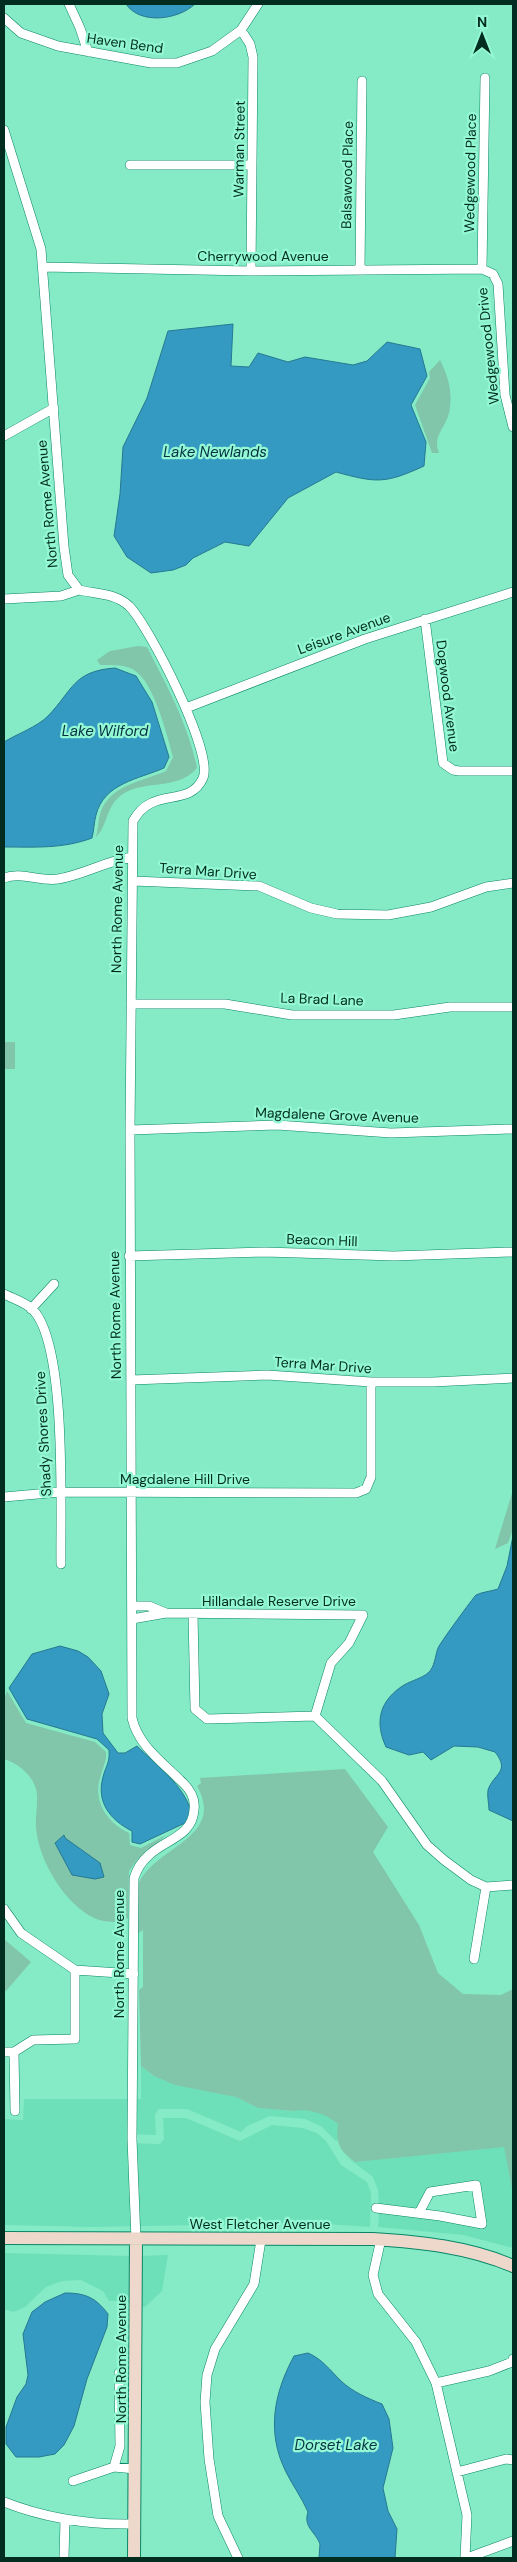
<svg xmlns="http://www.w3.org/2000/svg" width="517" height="2562" viewBox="0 0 517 2562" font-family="'DM Sans',sans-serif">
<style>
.built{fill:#6ee0b9}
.green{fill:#81c5ab}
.water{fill:#359ac2;stroke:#257991}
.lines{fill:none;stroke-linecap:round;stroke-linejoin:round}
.street-casing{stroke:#098666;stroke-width:10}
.secondary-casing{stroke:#098666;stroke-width:14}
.street{stroke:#fff;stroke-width:9}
.secondary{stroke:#eed8cc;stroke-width:12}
.labels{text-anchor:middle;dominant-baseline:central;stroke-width:4.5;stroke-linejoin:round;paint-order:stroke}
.street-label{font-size:14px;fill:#002d20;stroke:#93f8d3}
.water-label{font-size:15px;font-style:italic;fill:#033142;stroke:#93f8d3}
</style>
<rect width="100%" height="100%" fill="#85ebc6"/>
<!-- built -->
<path class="built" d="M 355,2058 L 337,2142 L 321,2126 L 305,2119 L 270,2116 L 247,2126 L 241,2132 L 187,2109 L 159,2109 L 155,2114 L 156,2135 L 128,2134 L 128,2143 L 160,2144 L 164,2139 L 163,2118 L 186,2118 L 240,2141 L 272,2125 L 303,2128 L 317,2133 L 326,2141 L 341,2165 L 367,2182 L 371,2193 L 370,2227 L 312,2223 L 91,2227 L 4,2225 L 4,2119 L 23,2120 L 24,2099 L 141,2099 L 141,2066 L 154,2076 L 236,2097 L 258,2108 L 294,2111 L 298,2110 L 302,2097 Z
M 495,2140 L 513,2154 L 513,2248 L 463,2235 L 378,2227 L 379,2213 L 440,2220 L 481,2228 L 480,2184 L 476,2180 L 430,2188 L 417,2208 L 379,2204 L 378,2190 L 373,2177 L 344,2155 L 355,2162 L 446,2150 Z
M 4,2253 L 132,2256 L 130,2303 L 127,2301 L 109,2301 L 103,2291 L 81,2280 L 62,2281 L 46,2287 L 25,2307 L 13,2312 L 4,2309 Z
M 168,2255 L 162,2291 L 145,2307 L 140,2307 L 140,2256 Z"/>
<!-- green -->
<path class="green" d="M 440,360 C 449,378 453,394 449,413 C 445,429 432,436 439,453 L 432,453 L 415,405 L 430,378 L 429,372 Z
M 138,646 L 147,647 C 167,686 188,724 197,768 C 177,792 141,778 119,797 C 106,808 107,827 96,837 C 98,830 98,822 100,814 C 109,785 141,782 166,771 L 173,757 C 167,735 154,682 134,670 C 124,664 111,665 100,665 L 97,660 L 110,651 Z
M 4,1042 L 15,1042 L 15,1069 L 4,1069 Z
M 513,1490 L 513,1529 L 508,1543 L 495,1549 Z
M 7,1691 L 26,1723 L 95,1742 L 106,1752 C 107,1761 103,1766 101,1775 C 92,1800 106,1822 129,1833 L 130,1845 L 141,1848 L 166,1835 L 137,1860 L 129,1871 L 128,1918 L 121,1922 C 113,1922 102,1922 94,1918 C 64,1903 39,1861 36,1828 C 35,1816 39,1800 36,1789 C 32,1775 18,1763 4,1759 L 4,1699 Z
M 345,1769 L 388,1827 L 373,1852 L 419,1925 L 438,1973 L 463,1994 L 501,1995 L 513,1989 L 513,2193 L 504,2147 L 355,2162 C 340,2151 335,2143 338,2124 C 327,2114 308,2108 294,2111 L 258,2108 L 236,2097 L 175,2085 L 154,2076 L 141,2066 L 139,1990 L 143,1987 L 143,1930 L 137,1934 C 137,1921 134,1905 136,1892 C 145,1847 228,1842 197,1786 L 201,1783 L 200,1778 Z
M 4,1939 L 31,1962 L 6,1991 L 4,1990 Z"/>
<!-- water -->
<path class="water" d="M 126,4 L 195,4 C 178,20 140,25 126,4 Z
M 233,324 L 231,366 L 249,367 L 258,353 L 288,362 L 305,357 L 353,365 L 367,361 L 387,342 L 420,349 L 427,376 L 411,405 L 426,442 L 424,466 C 385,484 376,483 336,472 L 288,498 L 249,546 L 225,542 L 193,558 L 186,565 L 173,570 L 151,573 L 127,557 L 114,536 L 120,494 L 123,447 L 147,398 L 168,331 Z
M 115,668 L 136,676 L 152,702 L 169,757 L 164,768 C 139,779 104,783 96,815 C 94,822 94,830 92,838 C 63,849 34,847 4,847 L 4,742 C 17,734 37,727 48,716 C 73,690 73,671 115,668 Z
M 513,1536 L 513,1821 L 489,1810 C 489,1805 487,1796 488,1790 C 493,1774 511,1772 495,1752 L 478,1747 L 454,1746 L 431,1760 L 423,1752 L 409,1755 L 386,1747 C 374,1721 380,1700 404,1685 C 411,1681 422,1678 428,1673 C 435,1667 435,1656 438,1648 C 440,1643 473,1598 476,1595 C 482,1592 492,1591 498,1589 L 507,1566 Z
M 60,1646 L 78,1651 L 88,1657 L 101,1671 L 109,1694 L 102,1714 L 103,1733 L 118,1753 L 125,1753 L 137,1746 C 155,1764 185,1786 191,1812 L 185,1823 L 140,1844 L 132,1842 L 132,1831 C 110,1820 96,1802 103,1777 C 106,1765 110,1763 109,1750 L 97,1739 L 27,1719 L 9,1688 L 32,1654 Z
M 64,1835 L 65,1838 L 100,1863 L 104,1877 L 95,1879 L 72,1875 L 55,1843 Z
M 65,2293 C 86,2293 96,2298 108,2314 L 107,2327 L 87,2379 L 74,2426 L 64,2445 L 55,2454 L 39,2457 L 16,2457 L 6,2444 L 6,2427 L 17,2397 L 26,2384 L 28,2375 L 23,2334 L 32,2312 L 45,2302 Z
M 308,2353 C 322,2359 330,2370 341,2381 C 353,2392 367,2398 382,2404 L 389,2419 L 393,2448 L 383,2488 L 388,2511 L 397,2529 L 395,2558 L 319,2558 L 320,2544 C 315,2531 303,2527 308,2512 C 302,2498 293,2486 286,2472 C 266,2432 274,2393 294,2356 Z"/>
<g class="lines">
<!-- street casing -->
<g class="street-casing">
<path id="street" d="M 69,4 L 80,28 L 88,52
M 4,18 L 21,33 L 58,46 L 151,63 L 177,63 L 212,51 L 241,30 L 258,4
M 241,30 L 250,44 L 253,57 L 251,271
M 4,130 L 41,249 L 64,547 L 68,575 L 79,590 C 96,594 115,593 129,606 C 149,626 214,753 203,778 C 189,809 153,785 133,821 L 130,1130 L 132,1718 C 138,1745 161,1761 180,1780 C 189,1788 196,1797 194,1810 C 192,1837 165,1839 148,1856 C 141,1862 137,1869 134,1878 L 132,2139 L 136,2240
M 130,165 L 252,165
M 43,267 L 251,271 L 482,269 L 493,274 L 498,284 L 505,395 L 513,427
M 482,269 L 485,78
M 360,271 L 362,81
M 4,436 L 54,408
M 4,599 L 61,596 L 79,590
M 425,619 L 443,763 L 453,770 L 459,771 L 513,771
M 186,708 L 365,639 L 513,592
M 4,878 C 21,871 40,882 58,879 C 83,875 106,861 132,857
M 133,881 L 259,886 L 311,908 L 337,914 L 388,915 L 431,907 L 486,887 L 513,883
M 131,1004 L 225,1004 L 292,1015 L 394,1015 L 450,1007 L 513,1007
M 130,1130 L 277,1125 L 391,1133 L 513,1129
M 129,1256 L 265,1252 L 394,1256 L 513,1252
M 4,1294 C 12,1298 24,1302 31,1308 C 68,1340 60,1512 61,1564
M 31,1309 L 54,1284
M 131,1380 L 267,1375 L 371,1382 L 433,1382 L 513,1378
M 4,1497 L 60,1492 L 356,1493 L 366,1489 L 371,1477 L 371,1382
M 132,1606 L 149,1606 L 166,1613
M 193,1614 L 195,1709 L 207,1719 L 315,1716
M 132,1619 L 166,1613 L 363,1615 L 349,1643 L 331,1663 L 315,1716
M 315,1716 L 382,1781 L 427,1845 L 444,1860 L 471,1880 L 486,1887 L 513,1885
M 4,1909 L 21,1933 L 75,1970 L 134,1974
M 474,1959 L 486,1887
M 4,2052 L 14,2052 L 33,2040 L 75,2039 L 75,1970
M 14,2052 L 15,2111
M 376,2208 L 440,2216 L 482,2224 L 476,2185 L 430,2192 L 419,2213
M 381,2239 L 373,2275 L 378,2294 L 416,2342 L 436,2383 L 467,2515 L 465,2558
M 119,2373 L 120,2446 L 114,2467 L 135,2469
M 436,2383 L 489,2371 L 512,2362 L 513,2359
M 457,2472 L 506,2459 L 513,2460
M 73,2481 L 114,2467
M 4,2502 C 45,2518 90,2525 134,2524
M 64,2558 L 65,2520
M 238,2558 L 218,2516 L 209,2459 L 205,2402 L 207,2375 L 215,2349 L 254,2284 L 261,2240
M 467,2558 L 513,2541"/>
</g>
<!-- secondary casing -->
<g class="secondary-casing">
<path id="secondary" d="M 4,2238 L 373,2239 C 421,2242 469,2247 513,2266
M 134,2558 L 136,2240"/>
</g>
<!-- street -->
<use href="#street" class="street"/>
<!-- secondary -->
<use href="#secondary" class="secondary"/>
</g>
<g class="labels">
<!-- street labels -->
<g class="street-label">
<text transform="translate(125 43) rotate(8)">Haven Bend</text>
<text transform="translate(239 149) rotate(-89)">Warman Street</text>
<text transform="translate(470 173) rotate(-89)">Wedgewood Place</text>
<text transform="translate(347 175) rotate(-89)">Balsawood Place</text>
<text x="263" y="256">Cherrywood Avenue</text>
<text transform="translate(488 346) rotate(-96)">Wedgewood Drive</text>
<text transform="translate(47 504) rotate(-95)">North Rome Avenue</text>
<text transform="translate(344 633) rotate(-20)">Leisure Avenue</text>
<text transform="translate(448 696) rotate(83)">Dogwood Avenue</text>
<text transform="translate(208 871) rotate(4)">Terra Mar Drive</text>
<text transform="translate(117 909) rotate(-89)">North Rome Avenue</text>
<text transform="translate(322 999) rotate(2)">La Brad Lane</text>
<text transform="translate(337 1115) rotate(2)">Magdalene Grove Avenue</text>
<text transform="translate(322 1240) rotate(2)">Beacon Hill</text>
<text transform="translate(115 1315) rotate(-91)">North Rome Avenue</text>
<text transform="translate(323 1365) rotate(4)">Terra Mar Drive</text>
<text transform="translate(43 1434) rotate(-93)">Shady Shores Drive</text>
<text x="185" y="1479">Magdalene Hill Drive</text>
<text x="279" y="1601">Hillandale Reserve Drive</text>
<text transform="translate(119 1954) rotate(-90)">North Rome Avenue</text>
<text x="260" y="2224">West Fletcher Avenue</text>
<text transform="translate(121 2359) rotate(-90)">North Rome Avenue</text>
</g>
<!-- water labels -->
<g class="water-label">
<text x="215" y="452">Lake Newlands</text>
<text x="105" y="731">Lake Wilford</text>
<text x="336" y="2445">Dorset Lake</text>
</g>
</g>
<!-- border -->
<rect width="517" height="2562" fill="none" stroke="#002d20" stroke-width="10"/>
<!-- north arrow -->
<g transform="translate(482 35)" stroke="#93f8d3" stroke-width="4" paint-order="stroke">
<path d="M0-4L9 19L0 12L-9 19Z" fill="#002d20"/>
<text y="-8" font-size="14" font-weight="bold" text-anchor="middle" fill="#002d20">N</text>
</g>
</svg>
